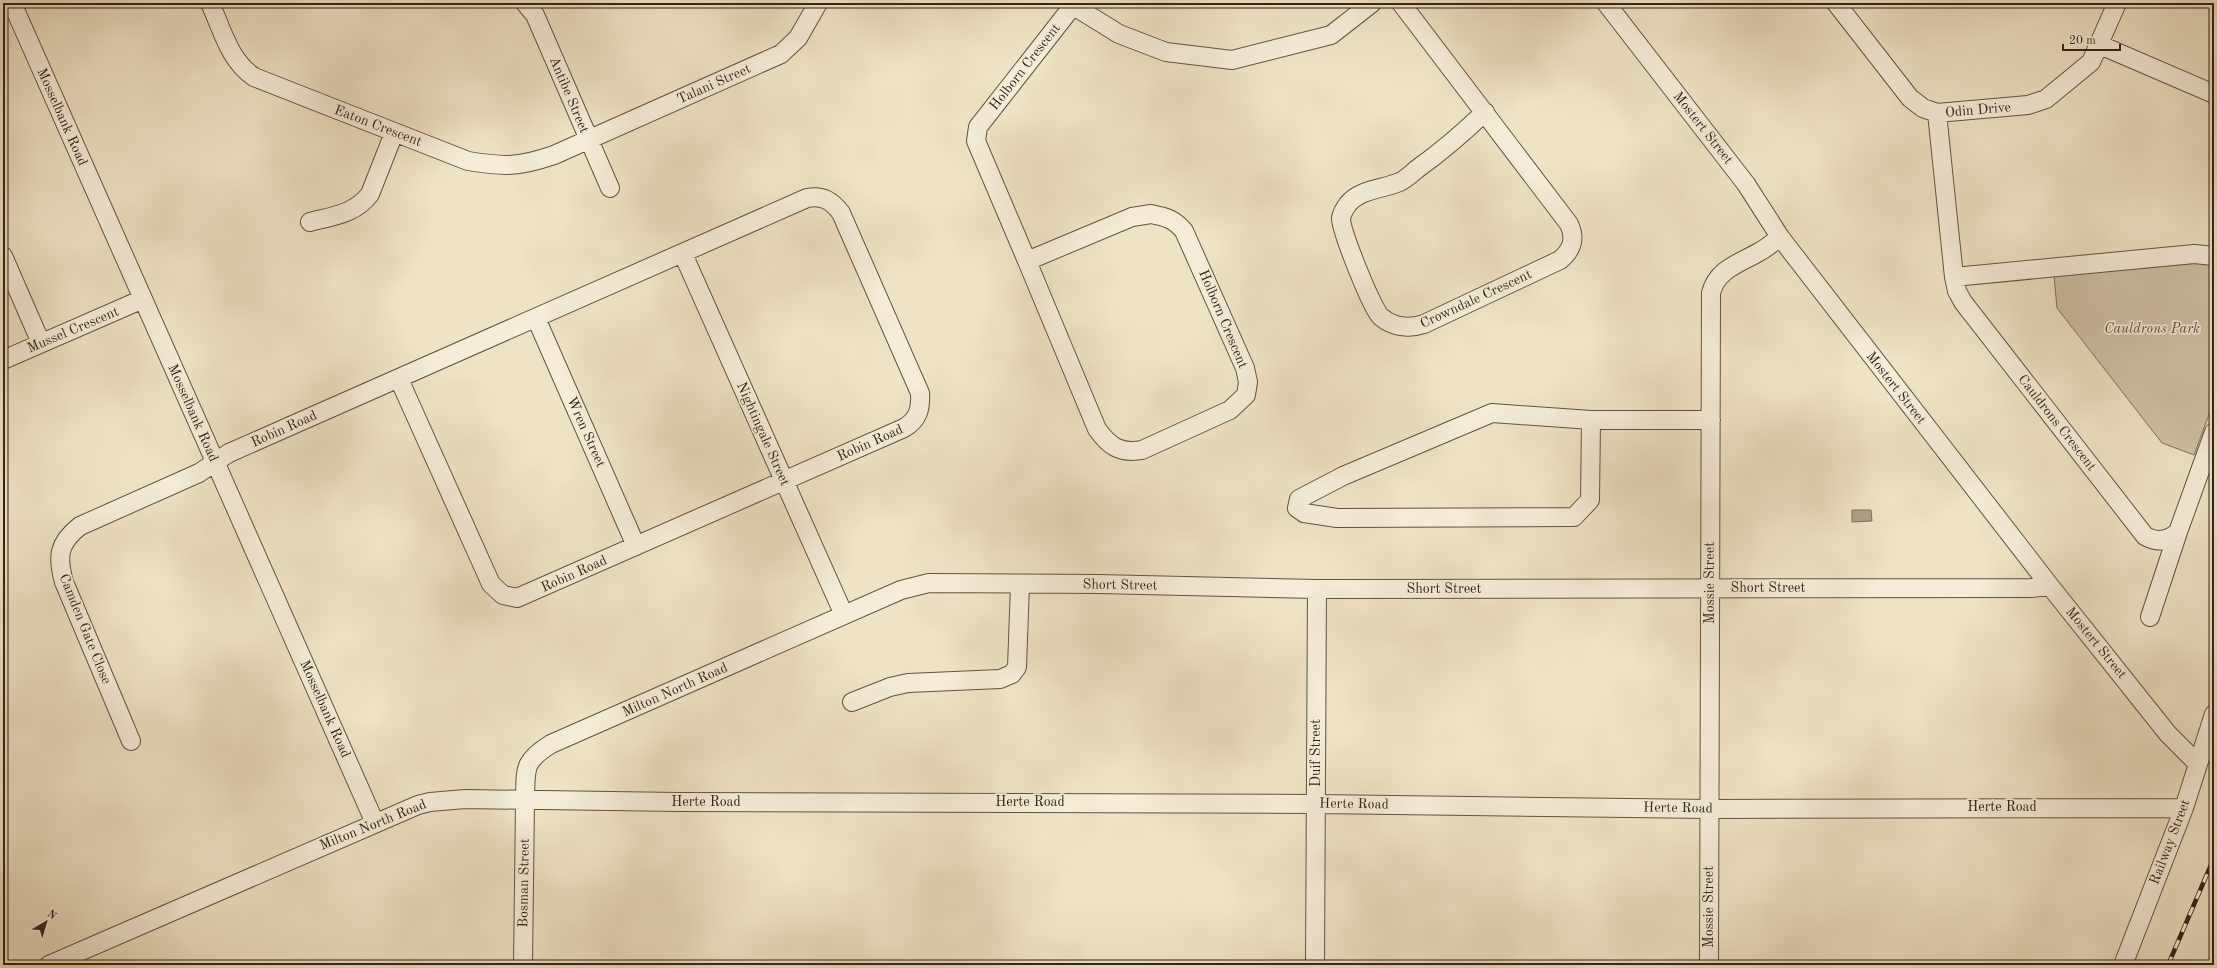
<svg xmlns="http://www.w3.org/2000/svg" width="2217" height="968" viewBox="0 0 2217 968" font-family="'Old Standard TT',serif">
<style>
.green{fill:#cfc2a7;stroke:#81725f}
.water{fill:#afa28a;stroke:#7d6f5c}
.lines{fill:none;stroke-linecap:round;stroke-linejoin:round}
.minor-casing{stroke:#625342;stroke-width:20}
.minor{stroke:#f5edd9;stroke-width:18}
.rail-casing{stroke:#332317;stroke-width:4.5}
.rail{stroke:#f5edd9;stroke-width:3;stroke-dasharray:9;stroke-linecap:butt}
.labels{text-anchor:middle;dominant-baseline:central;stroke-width:3.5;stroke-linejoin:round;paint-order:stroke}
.street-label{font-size:14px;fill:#332317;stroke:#f5edd9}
.park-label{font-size:14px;font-style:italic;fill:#5a4b3b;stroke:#f5edd9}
</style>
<rect width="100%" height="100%" fill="#efe3c5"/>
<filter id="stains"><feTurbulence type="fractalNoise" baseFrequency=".005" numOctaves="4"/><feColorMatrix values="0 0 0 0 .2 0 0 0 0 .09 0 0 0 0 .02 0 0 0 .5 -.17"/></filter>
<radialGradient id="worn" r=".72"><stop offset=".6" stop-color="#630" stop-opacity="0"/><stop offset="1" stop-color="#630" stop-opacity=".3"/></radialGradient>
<!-- green -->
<path class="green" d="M 2198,263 L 2214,265 L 2214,401 L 2194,455 L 2162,443 L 2057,308 L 2054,276 Z"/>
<!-- water -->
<path class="water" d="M 1852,510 L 1871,510 L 1872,521 L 1852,522 Z"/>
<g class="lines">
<!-- minor casing -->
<g class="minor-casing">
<path id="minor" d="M 12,3 L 375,823
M 210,3 C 222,29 229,60 254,77 L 468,161 C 505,167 519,167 554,155 L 781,54 L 798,38 L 818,3
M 525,3 L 535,15 L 610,188
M 1069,3 L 1119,34 L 1166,52 L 1232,60 L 1331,35 L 1372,3
M 1401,3 L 1569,224 C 1576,239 1572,250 1560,260 L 1424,324 C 1409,329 1393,327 1381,317 C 1372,309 1341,231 1341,218 C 1342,213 1345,208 1348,204 C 1359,190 1381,189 1397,183 C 1404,181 1411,174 1417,169 C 1441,152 1463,133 1485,112
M 1606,3 L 1746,184 L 1780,237 L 2050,586 L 2168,734 L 2198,764
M 1836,3 L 1910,98 L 1923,108 L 1937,113 L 2028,105 L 2046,99 L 2091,62 L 2117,3
M 2100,45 L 2214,94
M 1937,113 L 1954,277
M 1151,214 C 1166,217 1174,219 1184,231 L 1245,368 L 1248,382 L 1246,395 L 1230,410 L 1142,450 C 1120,454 1109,446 1097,429 L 1027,261 L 1132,217 Z
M 310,222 C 333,216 355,214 370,194 L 394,133
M 683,254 L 844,615
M 3,256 L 41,343
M 2214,256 L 2194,254 L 1954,277 L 1957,291 L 1963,302 L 2145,536 C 2157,543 2168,541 2178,532 L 2214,432
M 1027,261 L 976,141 L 978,127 L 1072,7
M 536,318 L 636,546
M 3,360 L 143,299
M 1591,420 L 1492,413 L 1343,476 L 1299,499 L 1297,508 L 1304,513 L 1337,518 L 1574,517 L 1590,500 L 1591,420 L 1711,420
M 2150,617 L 2178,532
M 852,702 L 890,687 L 908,683 L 1000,679 L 1012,674 L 1017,667 L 1020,585
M 131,741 L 64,582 C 57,557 58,543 80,526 L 199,473 L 229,453 L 807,198 C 823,195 832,201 841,213 L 920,393 C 921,409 918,420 904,428 L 517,598 L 503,595 L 491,584 L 399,379
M 49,965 L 418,805 L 430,802 L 465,799 L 679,802 L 1316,804 L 1710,809 L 2184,808
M 523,965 L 525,801 C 526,769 522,762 551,744 L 901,590 L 929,583 L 1098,584 L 1317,589 L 2031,588 L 2050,586
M 1315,965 L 1317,589
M 1709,965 L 1711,293 C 1717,269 1740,263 1759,252 C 1767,248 1773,242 1780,237
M 2123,965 L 2184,808 L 2214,714"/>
</g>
<!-- minor -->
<use href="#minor" class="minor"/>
<!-- rail casing -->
<g class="rail-casing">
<path id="rail" d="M 2168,965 L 2214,858"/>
</g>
<!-- rail -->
<use href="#rail" class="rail"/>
</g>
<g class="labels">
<!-- street labels -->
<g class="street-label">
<text transform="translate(1025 67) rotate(-52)">Holborn Crescent</text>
<text transform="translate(714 84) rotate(-24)">Talani Street</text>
<text transform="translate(569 95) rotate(67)">Antibe Street</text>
<text transform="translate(1978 110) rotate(-5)">Odin Drive</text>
<text transform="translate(62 117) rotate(66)">Mosselbank Road</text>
<text transform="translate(378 126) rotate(21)">Eaton Crescent</text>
<text transform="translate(1703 128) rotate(52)">Mostert Street</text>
<text transform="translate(1476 299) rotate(-25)">Crowndale Crescent</text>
<text transform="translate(1223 319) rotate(67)">Holborn Crescent</text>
<text transform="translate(73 330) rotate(-23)">Mussel Crescent</text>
<text transform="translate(1896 388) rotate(52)">Mostert Street</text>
<text transform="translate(193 413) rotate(66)">Mosselbank Road</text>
<text transform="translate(2057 423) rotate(52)">Cauldrons Crescent</text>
<text transform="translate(284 429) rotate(-24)">Robin Road</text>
<text transform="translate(586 432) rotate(66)">Wren Street</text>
<text transform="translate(763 434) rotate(66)">Nightingale Street</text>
<text transform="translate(870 443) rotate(-24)">Robin Road</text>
<text transform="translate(574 574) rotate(-24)">Robin Road</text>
<text transform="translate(1710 583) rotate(-90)">Mossie Street</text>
<text transform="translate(1120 585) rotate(1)">Short Street</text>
<text x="1768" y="588">Short Street</text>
<text x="1444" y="589">Short Street</text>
<text transform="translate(85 629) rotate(68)">Camden Gate Close</text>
<text transform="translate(2096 643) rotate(51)">Mostert Street</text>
<text transform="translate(675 690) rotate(-24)">Milton North Road</text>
<text transform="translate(325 709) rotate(66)">Mosselbank Road</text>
<text transform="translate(1316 753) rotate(-90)">Duif Street</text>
<text x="706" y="802">Herte Road</text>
<text x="1030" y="802">Herte Road</text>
<text transform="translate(1354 804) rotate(1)">Herte Road</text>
<text x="2002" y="807">Herte Road</text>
<text transform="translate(1678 808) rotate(1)">Herte Road</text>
<text transform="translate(373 825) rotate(-22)">Milton North Road</text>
<text transform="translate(2170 842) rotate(-69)">Railway Street</text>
<text transform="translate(524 883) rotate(-89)">Bosman Street</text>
<text transform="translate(1709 907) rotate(-90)">Mossie Street</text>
</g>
<!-- park labels -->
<g class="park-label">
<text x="2152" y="329">Cauldrons Park</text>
</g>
</g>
<!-- margin -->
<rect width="2217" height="968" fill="none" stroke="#efe3c5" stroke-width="16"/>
<rect x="4" y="4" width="2209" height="960" fill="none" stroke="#332317" stroke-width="2"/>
<rect x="8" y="8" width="2201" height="952" fill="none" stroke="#332317"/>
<!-- north arrow -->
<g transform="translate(46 922) rotate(38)" stroke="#f5edd9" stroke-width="3" paint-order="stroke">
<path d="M0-3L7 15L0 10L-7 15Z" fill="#332317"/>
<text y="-6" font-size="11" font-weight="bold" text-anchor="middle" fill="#332317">N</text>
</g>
<!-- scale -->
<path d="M2063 44v6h57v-6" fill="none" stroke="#332317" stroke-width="2"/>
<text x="2069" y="44" font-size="12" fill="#332317" stroke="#f5edd9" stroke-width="3" paint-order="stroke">20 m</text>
<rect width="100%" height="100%" filter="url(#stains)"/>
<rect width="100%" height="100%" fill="url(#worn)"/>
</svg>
